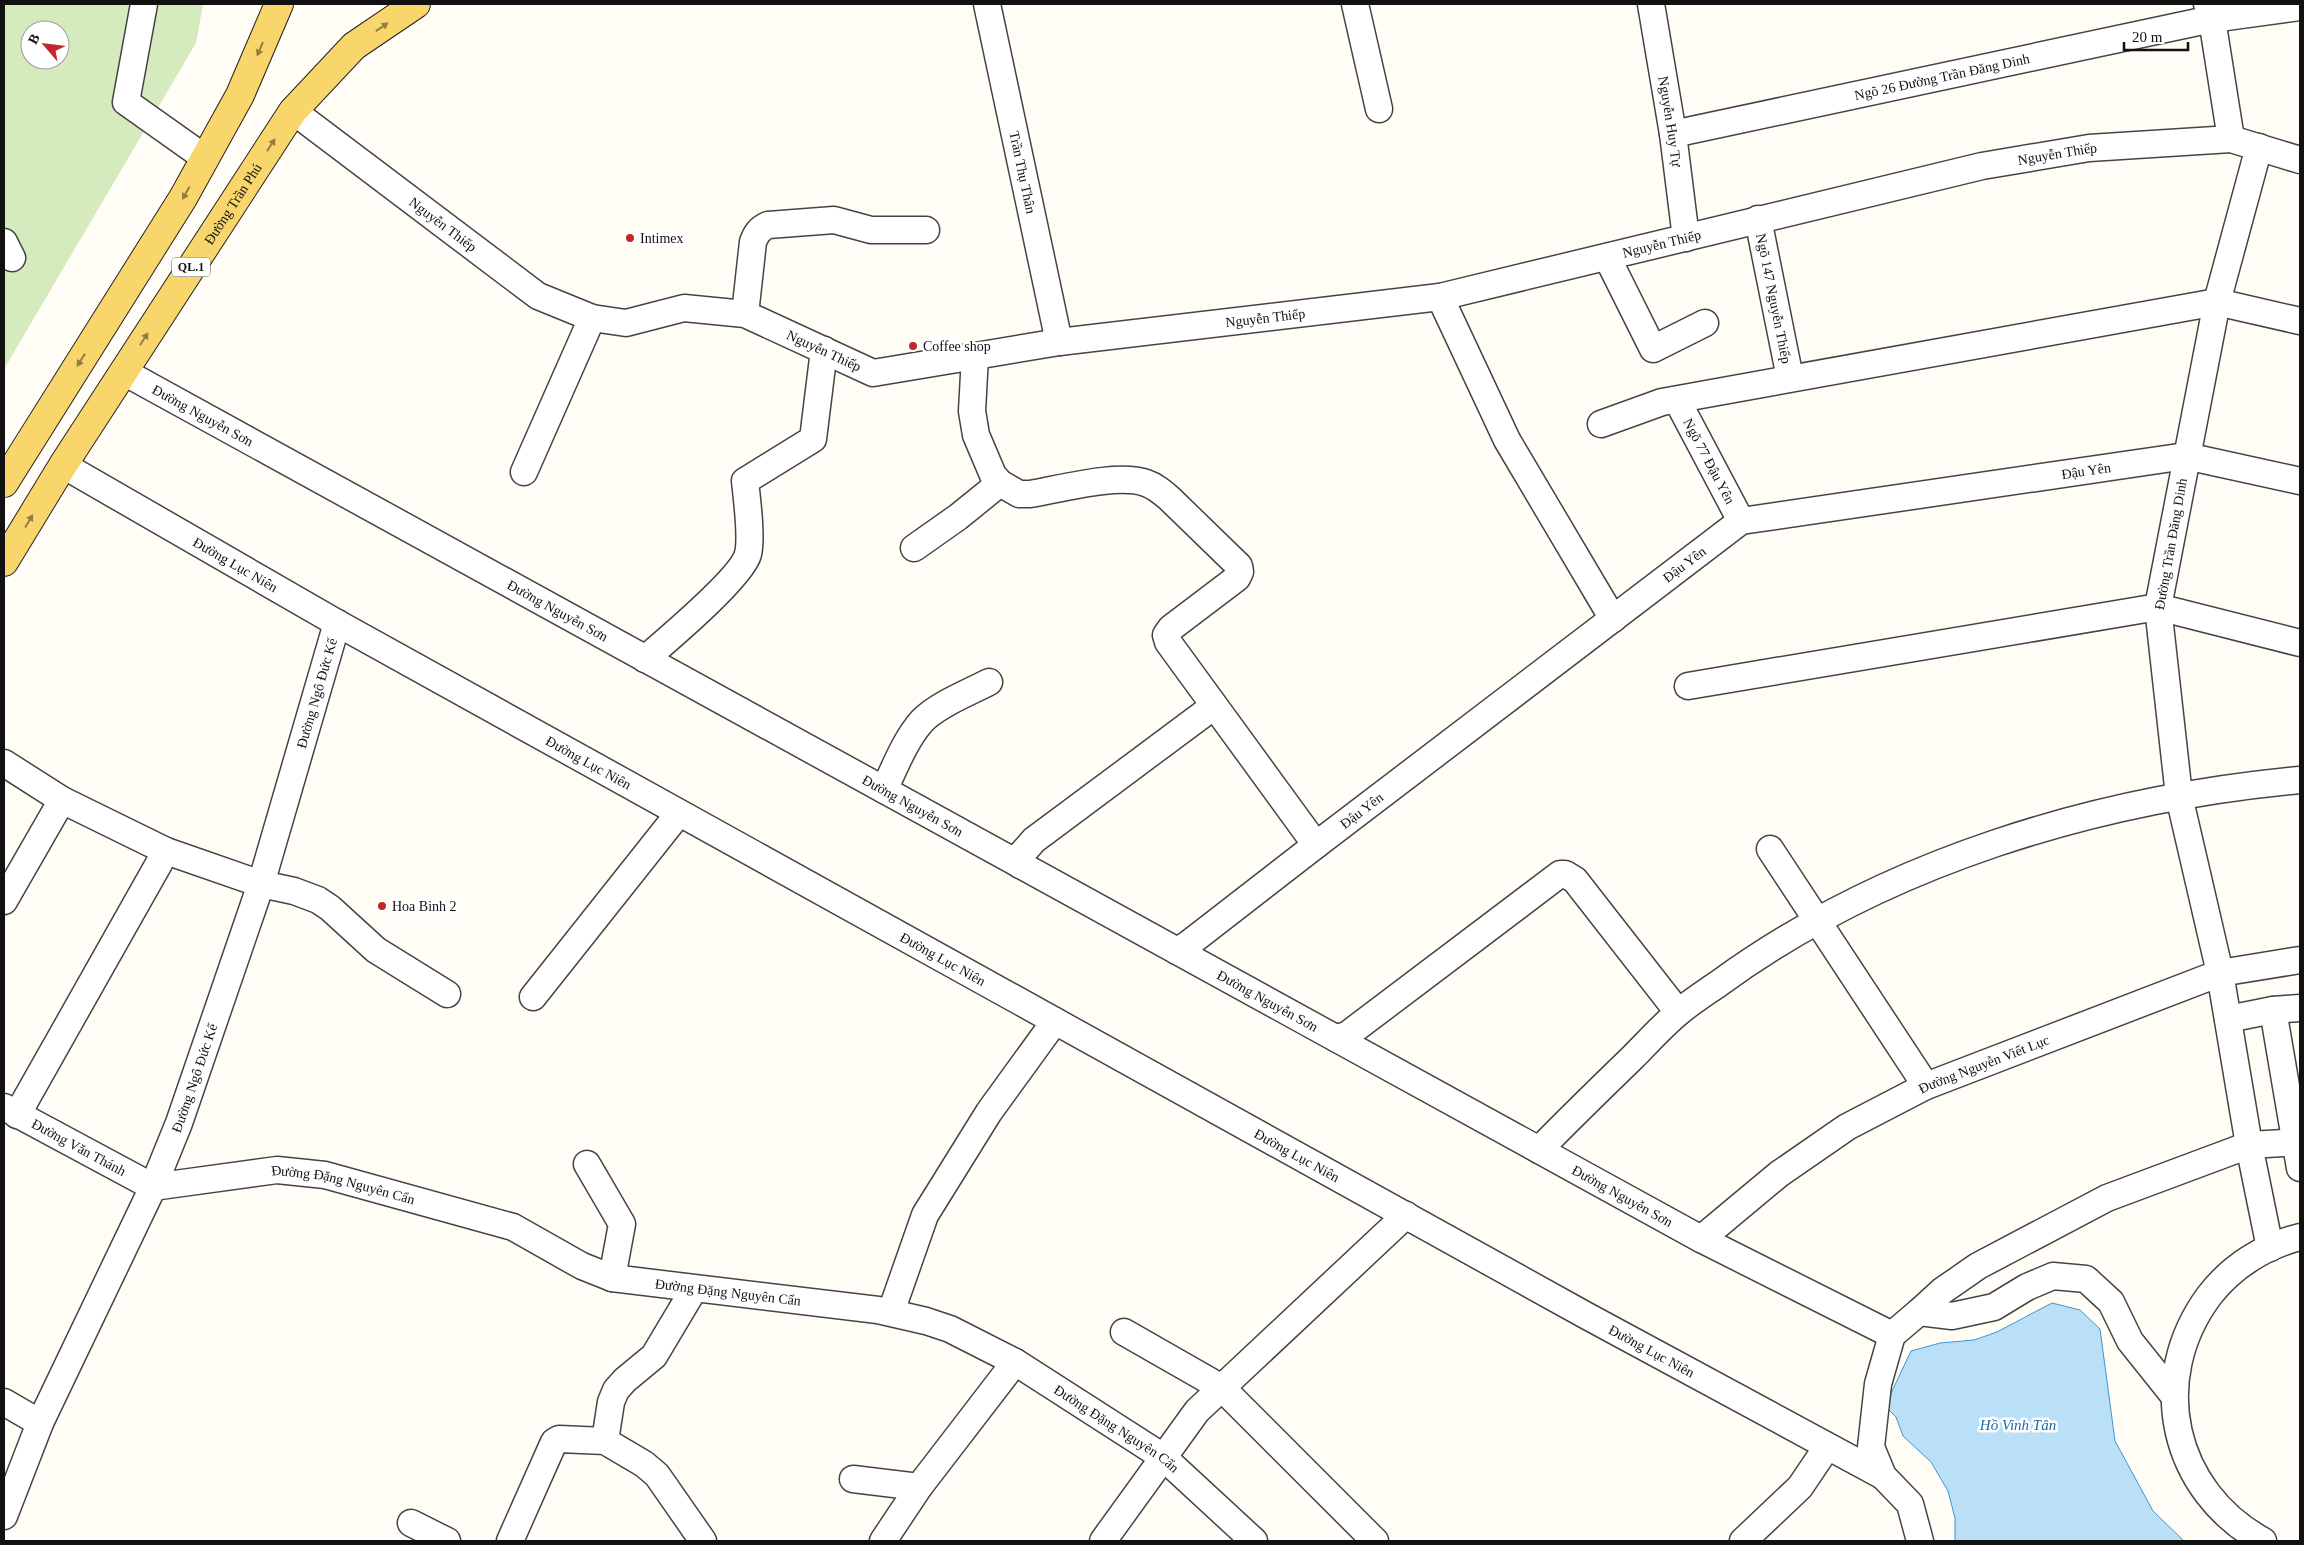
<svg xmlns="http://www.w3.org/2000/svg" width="2304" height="1545" viewBox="0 0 2304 1545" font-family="Georgia,serif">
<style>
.green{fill:#d5ebbd;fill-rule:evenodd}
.water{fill:#b9e0f7;stroke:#3f96cf}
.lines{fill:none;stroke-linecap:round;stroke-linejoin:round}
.minor-casing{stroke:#444;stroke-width:29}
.major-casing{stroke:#222;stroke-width:30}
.minor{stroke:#fff;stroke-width:26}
.major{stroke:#f9d66b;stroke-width:28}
.oneway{fill:#917d42}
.poi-dot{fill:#c4262e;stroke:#fff;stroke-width:2}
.labels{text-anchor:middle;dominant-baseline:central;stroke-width:5;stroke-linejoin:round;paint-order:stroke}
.shield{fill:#fff;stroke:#585858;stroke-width:1}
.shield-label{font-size:12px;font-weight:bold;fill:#111}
.street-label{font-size:14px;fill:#111;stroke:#fff}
.poi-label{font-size:14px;fill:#111;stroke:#fff;text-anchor:start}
.water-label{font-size:15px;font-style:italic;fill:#1768a6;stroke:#fff}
</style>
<rect width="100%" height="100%" fill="#fffdf5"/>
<!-- green -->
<path class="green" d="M 4,4 L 203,4 L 196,43 L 4,369 ZM 30,30 L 60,30 L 60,60 L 30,60 Z"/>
<!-- water -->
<path class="water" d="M 2052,1303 L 2080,1310 L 2100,1329 L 2115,1441 L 2153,1511 L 2184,1541 L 1955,1541 L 1955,1518 L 1948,1491 L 1931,1462 L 1903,1436 L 1896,1417 L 1885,1406 L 1911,1351 L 1940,1343 L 1974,1340 L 1997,1332 Z"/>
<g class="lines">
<!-- minor casing -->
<g class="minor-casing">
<g id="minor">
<path d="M 144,4 L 126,102 L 205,158"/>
<path id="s1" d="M 987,4 L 1059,342"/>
<path d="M 1355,4 L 1379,109"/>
<path id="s2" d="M 1651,4 L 1673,134 L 1686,238"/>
<path d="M 2207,4 L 2212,19 L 2231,139"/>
<path id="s3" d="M 293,111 L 538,296 L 592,318 L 626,323 L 684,308 L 745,314 L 873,373 L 1059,342 L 1440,297 L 1982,166 L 2089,148 L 2231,139 L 2300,160"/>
<path id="s4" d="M 1673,134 L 2212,19 L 2300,7"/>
<path d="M 2259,147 L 2217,302 L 2158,607 L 2179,796 L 2220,973 L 2249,1145 L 2270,1248"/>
<path id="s5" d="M 1758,219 L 1790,378"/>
<path d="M 4,242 L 12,258"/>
<path d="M 1607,257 L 1653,349 L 1705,323"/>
<path d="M 1440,297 L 1507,440 L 1613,619"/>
<path d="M 745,314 L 753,242 C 756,234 759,229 768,225 L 834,220 L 871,230 L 926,230"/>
<path d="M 975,356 L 972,411 L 976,435 L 993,475 L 1000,483 L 1019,494 L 1030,494 C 1060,489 1118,473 1146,483 C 1155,486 1162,492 1169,498 L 1239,566 L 1240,572 L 1237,578 L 1171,628 L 1166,635 L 1168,642 L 1316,845"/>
<path id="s6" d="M 124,372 L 1701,1239 L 1892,1335"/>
<path id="s7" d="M 1677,400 L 1741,521"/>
<path d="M 1601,424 L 1662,402 L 2217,302 L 2300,321"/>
<path id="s8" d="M 63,465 L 337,623 L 1587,1316 L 1883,1476"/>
<path d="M 524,472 L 592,318"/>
<path d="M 914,548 L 958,517 L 1000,483"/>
<path d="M 645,659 C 666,641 742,577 748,554 C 752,538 747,499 745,481 L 813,439 L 824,350"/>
<path d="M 1688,686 L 2158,607 L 2300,643"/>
<path d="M 4,763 L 62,800 L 166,851 L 261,884 L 294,891 L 318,900 L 330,908 L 376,950 L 447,994"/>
<path d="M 884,790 C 895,767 905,740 922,721 C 937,705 970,692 989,682"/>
<path d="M 1770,849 L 1926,1086"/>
<path d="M 1020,865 L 1018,858 L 1034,840 L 1214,706"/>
<path d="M 4,901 L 62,800"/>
<path id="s9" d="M 1177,951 L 1187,945 L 1316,845 L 1741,521 L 2186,456 L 2300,481"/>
<path d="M 533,997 L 679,813"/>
<path d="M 2273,1010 L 2300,1168"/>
<path d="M 2228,1019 L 2273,1010 L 2300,1008"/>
<path d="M 1336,1038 L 1347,1035 L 1560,874 L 1565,874 L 1575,880 L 1678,1012"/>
<path id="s10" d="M 4,1107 L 153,1187 L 277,1170 L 325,1175 L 513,1227 L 582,1266 L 612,1278 L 878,1310 L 926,1321 L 950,1329 L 1015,1362 L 1163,1457 L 1254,1541"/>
<path d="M 17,1115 L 166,851"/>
<path d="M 1539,1150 C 1569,1119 1601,1088 1632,1058 C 1647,1043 1662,1026 1679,1012 C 1691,1002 1705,993 1718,984 C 1885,862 2096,799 2300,780"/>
<path d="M 587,1164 L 622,1224 L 612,1278"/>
<path id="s11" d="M 1701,1239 L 1779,1174 L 1847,1127 L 1926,1086 L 2220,973 L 2300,960"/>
<path d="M 891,1312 L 925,1215 L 989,1112 L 1055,1021"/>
<path d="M 1919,1312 L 1942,1291 L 1978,1266 L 2107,1198 L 2249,1145 L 2300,1142"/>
<path d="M 1124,1332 L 1222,1388 L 1375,1541"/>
<path d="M 4,1402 L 40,1423"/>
<path d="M 605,1441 L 611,1402 L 616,1390 L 625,1380 L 654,1356 L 694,1289"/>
<path d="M 853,1479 L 919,1487"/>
<path id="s12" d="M 4,1516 L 40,1423 L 153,1187 L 179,1123 L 261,884 L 337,623"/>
<path d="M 411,1523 L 447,1541"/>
<path d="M 510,1541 L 554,1442 L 559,1439 L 605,1441 L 644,1464 L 657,1475 L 703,1541"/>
<path d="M 883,1541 L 919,1487 L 1015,1362"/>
<path d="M 1103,1541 L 1197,1411 L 1406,1215"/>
<path d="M 1743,1541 L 1800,1487 L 1827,1447"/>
<path d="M 1920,1541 L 1910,1504 L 1883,1476 L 1871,1447 L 1878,1384 L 1892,1335 L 1919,1312 L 1952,1316 L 1994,1307 L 2027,1287 L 2053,1276 L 2086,1279 L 2111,1302 L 2130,1341 L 2174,1396"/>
<path d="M 2263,1541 C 2172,1491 2147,1380 2209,1296 C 2231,1267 2264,1246 2300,1237"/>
</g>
</g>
<!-- major casing -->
<g class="major-casing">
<g id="major">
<path d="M 4,483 L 183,198 L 240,95 L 279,4"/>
<path id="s13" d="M 4,562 L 63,465 L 293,111 L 354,46 L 416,4"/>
</g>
</g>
<!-- minor -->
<use href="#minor" class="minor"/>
<!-- major -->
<use href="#major" class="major"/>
</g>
<!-- one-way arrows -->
<defs><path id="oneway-solid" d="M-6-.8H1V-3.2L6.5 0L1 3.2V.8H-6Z" transform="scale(1.25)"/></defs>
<g class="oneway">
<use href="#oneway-solid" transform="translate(382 27) rotate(-34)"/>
<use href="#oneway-solid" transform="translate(260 49) rotate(113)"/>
<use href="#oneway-solid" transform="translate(271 145) rotate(-57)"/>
<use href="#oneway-solid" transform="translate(186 193) rotate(119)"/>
<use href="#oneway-solid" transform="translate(144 339) rotate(-57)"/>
<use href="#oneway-solid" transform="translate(81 360) rotate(122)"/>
<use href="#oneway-solid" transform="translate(29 521) rotate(-59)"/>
</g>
<!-- markers -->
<g class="poi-dot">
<circle cx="630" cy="238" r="5"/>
<circle cx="913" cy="346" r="5"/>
<circle cx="382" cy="906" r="5"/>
</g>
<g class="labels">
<!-- shield labels -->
<rect class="shield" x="172" y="257.5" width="38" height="19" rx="4"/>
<g class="shield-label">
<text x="191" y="267">QL.1</text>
</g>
<!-- street labels -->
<g class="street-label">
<text stroke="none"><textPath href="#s4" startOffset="275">Ngõ 26 Đường Trần Đăng Dinh</textPath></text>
<text stroke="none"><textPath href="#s2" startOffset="119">Nguyễn Huy Tự</textPath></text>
<text stroke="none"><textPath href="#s3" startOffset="1868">Nguyễn Thiếp</textPath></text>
<text stroke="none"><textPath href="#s1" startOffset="172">Trần Thụ Thân</textPath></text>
<text stroke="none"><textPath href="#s13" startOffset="425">Đường Trần Phú</textPath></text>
<text stroke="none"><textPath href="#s3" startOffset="188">Nguyễn Thiếp</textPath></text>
<text stroke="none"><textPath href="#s3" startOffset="1462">Nguyễn Thiếp</textPath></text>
<text stroke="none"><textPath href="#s5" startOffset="81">Ngõ 147 Nguyễn Thiếp</textPath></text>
<text stroke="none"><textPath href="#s3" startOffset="1058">Nguyễn Thiếp</textPath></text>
<text stroke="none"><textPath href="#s3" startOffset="608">Nguyễn Thiếp</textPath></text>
<text stroke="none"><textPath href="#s6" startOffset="90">Đường Nguyễn Sơn</textPath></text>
<text stroke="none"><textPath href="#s7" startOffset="69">Ngõ 77 Đậu Yên</textPath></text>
<text stroke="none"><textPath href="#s9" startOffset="1058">Đậu Yên</textPath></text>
<text transform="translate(2171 544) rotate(-80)">Đường Trần Đăng Dinh</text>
<text stroke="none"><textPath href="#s9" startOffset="638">Đậu Yên</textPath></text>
<text stroke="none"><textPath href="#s8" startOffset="199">Đường Lục Niên</textPath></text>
<text stroke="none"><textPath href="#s6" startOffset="495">Đường Nguyễn Sơn</textPath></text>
<text stroke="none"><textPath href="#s12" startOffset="882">Đường Ngô Đức Kế</textPath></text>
<text stroke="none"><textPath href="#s8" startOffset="604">Đường Lục Niên</textPath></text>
<text stroke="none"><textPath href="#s6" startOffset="900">Đường Nguyễn Sơn</textPath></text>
<text stroke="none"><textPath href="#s9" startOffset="232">Đậu Yên</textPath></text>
<text stroke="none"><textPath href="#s8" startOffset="1009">Đường Lục Niên</textPath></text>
<text stroke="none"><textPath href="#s6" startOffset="1305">Đường Nguyễn Sơn</textPath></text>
<text stroke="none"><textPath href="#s11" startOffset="335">Đường Nguyễn Viết Lục</textPath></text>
<text stroke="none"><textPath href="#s12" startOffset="478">Đường Ngô Đức Kế</textPath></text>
<text stroke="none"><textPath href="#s10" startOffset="85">Đường Văn Thánh</textPath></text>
<text stroke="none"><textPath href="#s8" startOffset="1414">Đường Lục Niên</textPath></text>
<text stroke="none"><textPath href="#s10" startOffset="362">Đường Đặng Nguyên Cẩn</textPath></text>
<text stroke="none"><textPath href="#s6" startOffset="1710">Đường Nguyễn Sơn</textPath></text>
<text stroke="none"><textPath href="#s10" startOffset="766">Đường Đặng Nguyên Cẩn</textPath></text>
<text stroke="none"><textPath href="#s8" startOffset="1819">Đường Lục Niên</textPath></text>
<text stroke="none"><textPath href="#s10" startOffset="1186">Đường Đặng Nguyên Cẩn</textPath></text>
</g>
<!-- poi labels -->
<g class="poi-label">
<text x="640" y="238">Intimex</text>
<text x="923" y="346">Coffee shop</text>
<text x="392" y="906">Hoa Binh 2</text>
</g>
<!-- water labels -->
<g class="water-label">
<text x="2018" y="1425">Hồ Vinh Tân</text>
</g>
</g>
<!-- border -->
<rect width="2304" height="1545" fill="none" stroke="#111111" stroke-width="10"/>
<!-- north arrow -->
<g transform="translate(45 45) rotate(298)"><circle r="24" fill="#ffffff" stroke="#a0a0a0"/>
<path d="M0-4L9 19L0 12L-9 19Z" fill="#c4262e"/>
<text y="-8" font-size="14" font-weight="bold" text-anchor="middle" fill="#111111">B</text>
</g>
<!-- scale -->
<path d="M2124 42v8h64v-8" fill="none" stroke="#111111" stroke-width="2.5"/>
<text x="2132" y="42" font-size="15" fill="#111111" stroke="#ffffff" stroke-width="4" paint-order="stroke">20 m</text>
</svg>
